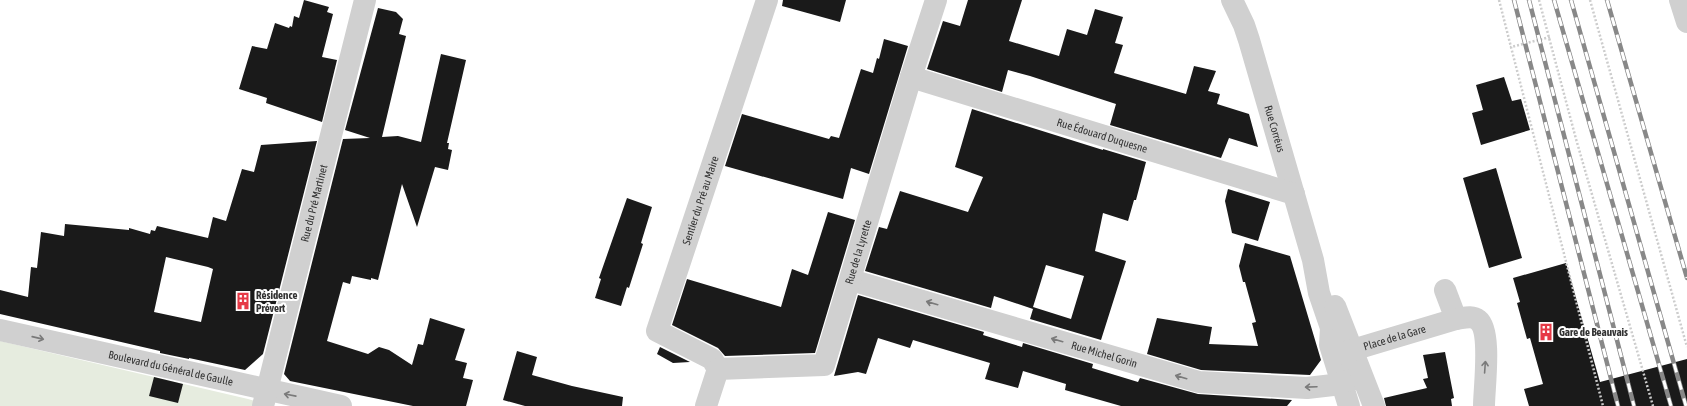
<svg xmlns="http://www.w3.org/2000/svg" width="1687" height="406" viewBox="0 0 1687 406" font-family="'Asap Condensed',sans-serif">
<style>
.green{fill:#e6ecdf}
.building{fill:#1a1a1a;fill-rule:evenodd}
.lines{fill:none;stroke-linecap:round;stroke-linejoin:round}
.path{stroke:#cdcdcd;stroke-width:2.5;stroke-dasharray:2 2;stroke-linecap:butt}
.minor{stroke:#d0d0d0;stroke-width:22}
.rail-casing{stroke:#888;stroke-width:4.5}
.rail{stroke:#fff;stroke-width:3;stroke-dasharray:9;stroke-linecap:butt}
.oneway{stroke:#7a7a7a}
.labels{text-anchor:middle;dominant-baseline:central;stroke-width:4;stroke-linejoin:round;paint-order:stroke}
.street-label{font-size:11px;fill:#333;stroke:#fff}
.poi-label{font-size:11px;font-weight:bold;fill:#333;stroke:#fff;text-anchor:start}
</style>
<rect width="100%" height="100%" fill="#fff"/>
<!-- green -->
<path class="green" d="M 0,341 L 248,399 L 273,406 L 0,406 Z"/>
<!-- building -->
<path class="building" d="M 304,0 L 329,7 L 327,12 L 333,14 L 322,57 L 337,60 L 322,122 L 266,103 L 267,98 L 239,89 L 252,46 L 267,49 L 275,23 L 289,28 L 290,26 L 292,27 L 294,16 L 299,18 Z
M 783,0 L 846,0 L 840,22 L 782,6 Z
M 968,0 L 1022,0 L 1009,41 L 1059,56 L 1067,29 L 1087,35 L 1095,9 L 1123,17 L 1115,43 L 1123,45 L 1114,73 L 1186,94 L 1194,66 L 1216,71 L 1208,91 L 1220,94 L 1217,104 L 1249,114 L 1258,147 L 1229,138 L 1221,158 L 1110,125 L 1116,104 L 1030,76 L 1008,70 L 1002,92 L 927,69 L 943,21 L 960,26 Z
M 378,8 L 396,12 L 403,19 L 399,34 L 406,36 L 382,137 L 398,136 L 421,142 L 441,54 L 466,60 L 447,143 L 449,143 L 448,149 L 452,150 L 448,170 L 435,167 L 417,227 L 402,184 L 378,280 L 371,278 L 371,280 L 352,276 L 350,284 L 343,282 L 327,341 L 368,354 L 379,347 L 389,350 L 412,365 L 418,344 L 423,345 L 430,318 L 465,329 L 455,360 L 467,363 L 463,378 L 473,380 L 466,406 L 413,406 L 290,381 L 284,374 L 343,139 L 370,138 L 345,130 Z
M 884,39 L 908,46 L 869,174 L 851,168 L 843,199 L 725,166 L 742,114 L 829,139 L 831,136 L 839,138 L 861,69 L 873,73 L 877,58 L 879,59 Z
M 1504,77 L 1512,101 L 1521,99 L 1530,130 L 1481,145 L 1472,113 L 1483,110 L 1476,85 Z
M 972,109 L 1103,150 L 1103,149 L 1146,162 L 1136,200 L 1134,200 L 1128,221 L 1103,213 L 1095,251 L 1126,261 L 1101,340 L 1030,319 L 1033,309 L 994,296 L 991,308 L 865,271 L 879,227 L 887,229 L 900,191 L 968,212 L 983,177 L 955,167 ZM 1046,265 L 1084,276 L 1071,319 L 1033,307 Z
M 317,141 L 263,354 L 245,370 L 189,358 L 189,359 L 160,353 L 160,351 L 0,314 L 0,290 L 28,297 L 31,267 L 37,268 L 41,232 L 64,236 L 65,224 L 129,230 L 129,228 L 150,234 L 151,230 L 155,231 L 157,226 L 208,238 L 213,217 L 226,221 L 242,169 L 254,172 L 261,145 ZM 166,257 L 208,267 L 213,269 L 201,322 L 154,312 Z
M 1496,168 L 1522,258 L 1489,268 L 1463,178 Z
M 1228,189 L 1270,202 L 1258,241 L 1232,233 L 1225,201 Z
M 627,198 L 652,207 L 641,243 L 643,244 L 629,288 L 627,287 L 621,306 L 595,298 L 601,279 L 599,278 Z
M 828,212 L 855,220 L 815,353 L 725,356 L 718,348 L 672,325 L 687,279 L 781,307 L 792,269 L 808,275 Z
M 1245,243 L 1290,256 L 1321,360 L 1310,375 L 1201,370 L 1147,354 L 1157,318 L 1212,327 L 1209,344 L 1258,346 L 1252,323 L 1256,322 L 1245,282 L 1243,282 L 1239,266 Z
M 1566,263 L 1600,382 L 1687,359 L 1687,406 L 1529,406 L 1524,389 L 1543,384 L 1530,338 L 1527,339 L 1517,303 L 1520,302 L 1513,278 Z
M 858,295 L 984,332 L 983,335 L 1022,347 L 1023,343 L 1093,364 L 1092,368 L 1138,382 L 1140,378 L 1198,394 L 1292,400 L 1287,406 L 1121,406 L 1065,390 L 1066,384 L 1023,371 L 1018,388 L 985,379 L 990,363 L 913,340 L 910,348 L 878,338 L 866,374 L 858,372 L 834,376 Z
M 660,347 L 690,362 L 673,363 L 657,354 Z
M 517,351 L 537,357 L 532,375 L 572,386 L 623,397 L 622,406 L 525,406 L 503,400 Z
M 1445,352 L 1454,398 L 1451,399 L 1452,406 L 1386,406 L 1384,398 L 1427,388 L 1423,379 L 1428,378 L 1423,355 Z
M 154,377 L 183,384 L 178,403 L 149,396 Z"/>
<g class="lines">
<!-- path -->
<path class="path" d="M 1499,0 L 1511,47
M 1539,0 L 1576,139 L 1653,406
M 1590,0 L 1687,347
M 1550,37 L 1511,47 L 1603,406"/>
<!-- minor -->
<g class="minor">
<path id="s1" d="M 1232,0 L 1244,25 L 1249,40 L 1313,260 L 1319,293 L 1331,328 L 1330,345 L 1349,406"/>
<path d="M 1680,0 L 1687,22"/>
<path id="s2" d="M 911,77 L 1294,194"/>
<path id="s3" d="M 851,280 L 1199,382 L 1307,388 L 1333,385 L 1362,377"/>
<path d="M 1445,290 L 1456,319 C 1464,318 1472,315 1478,320 C 1492,331 1484,388 1484,406"/>
<path d="M 1335,306 L 1374,406"/>
<path id="s4" d="M 0,330 L 341,406"/>
<path id="s5" d="M 1339,354 L 1456,319"/>
<path id="s6" d="M 718,369 L 712,359 L 657,331 L 767,0"/>
<path id="s7" d="M 263,406 L 365,0"/>
<path id="s8" d="M 706,406 L 718,369 L 824,365 L 911,77 L 936,0"/>
</g>
<!-- rail casing -->
<g class="rail-casing">
<path id="rail" d="M 1514,0 L 1618,406
M 1529,0 L 1634,406
M 1554,0 L 1671,406
M 1571,0 L 1686,406
M 1607,0 L 1687,278"/>
</g>
<!-- rail -->
<use href="#rail" class="rail"/>
</g>
<!-- one-way arrows -->
<defs><path id="oneway-shaft" d="M-6 0H5M1.5-3L5.5 0L1.5 3" fill="none" stroke-width="1.6" stroke-linecap="round" stroke-linejoin="round"/></defs>
<g class="oneway">
<use href="#oneway-shaft" transform="translate(932 303) rotate(-164)"/>
<use href="#oneway-shaft" transform="translate(38 338) rotate(13)"/>
<use href="#oneway-shaft" transform="translate(1057 340) rotate(-164)"/>
<use href="#oneway-shaft" transform="translate(1485 367) rotate(-86)"/>
<use href="#oneway-shaft" transform="translate(1181 377) rotate(-164)"/>
<use href="#oneway-shaft" transform="translate(1311 387) rotate(178)"/>
<use href="#oneway-shaft" transform="translate(290 395) rotate(-169)"/>
</g>
<!-- icons -->
<defs>
<g id="building-bare" transform="scale(1.38)"><path d="M-4-6H4V6H1V3H-1V6H-4ZM-2.5-4.3h1.7v1.8h-1.7ZM.8-4.3h1.7v1.8H.8ZM-2.5-1h1.7V.8h-1.7ZM.8-1h1.7V.8H.8Z" fill="#e63946" stroke="#fff" stroke-width="2.5" paint-order="stroke"/></g>
</defs>
<g fill-rule="evenodd">
<use href="#building-bare" x="243" y="301"/>
<use href="#building-bare" x="1546" y="332"/>
</g>
<g class="labels">
<!-- street labels -->
<g class="street-label">
<text stroke="none"><textPath href="#s1" startOffset="136">Rue Corréus</textPath></text>
<text stroke="none"><textPath href="#s2" startOffset="200">Rue Édouard Duquesne</textPath></text>
<text stroke="none"><textPath href="#s6" startOffset="211">Sentier du Pré au Maire</textPath></text>
<text stroke="none"><textPath href="#s7" startOffset="209">Rue du Pré Martinet</textPath></text>
<text stroke="none"><textPath href="#s8" startOffset="263">Rue de la Lyrette</textPath></text>
<text stroke="none"><textPath href="#s5" startOffset="58">Place de la Gare</textPath></text>
<text stroke="none"><textPath href="#s3" startOffset="264">Rue Michel Gorin</textPath></text>
<text stroke="none"><textPath href="#s4" startOffset="175">Boulevard du Général de Gaulle</textPath></text>
</g>
<!-- poi labels -->
<g class="poi-label">
<text x="256" y="295">Résidence<tspan x="256" dy="13">Prévert</tspan></text>
<text x="1559" y="332">Gare de Beauvais</text>
</g>
</g>
</svg>
